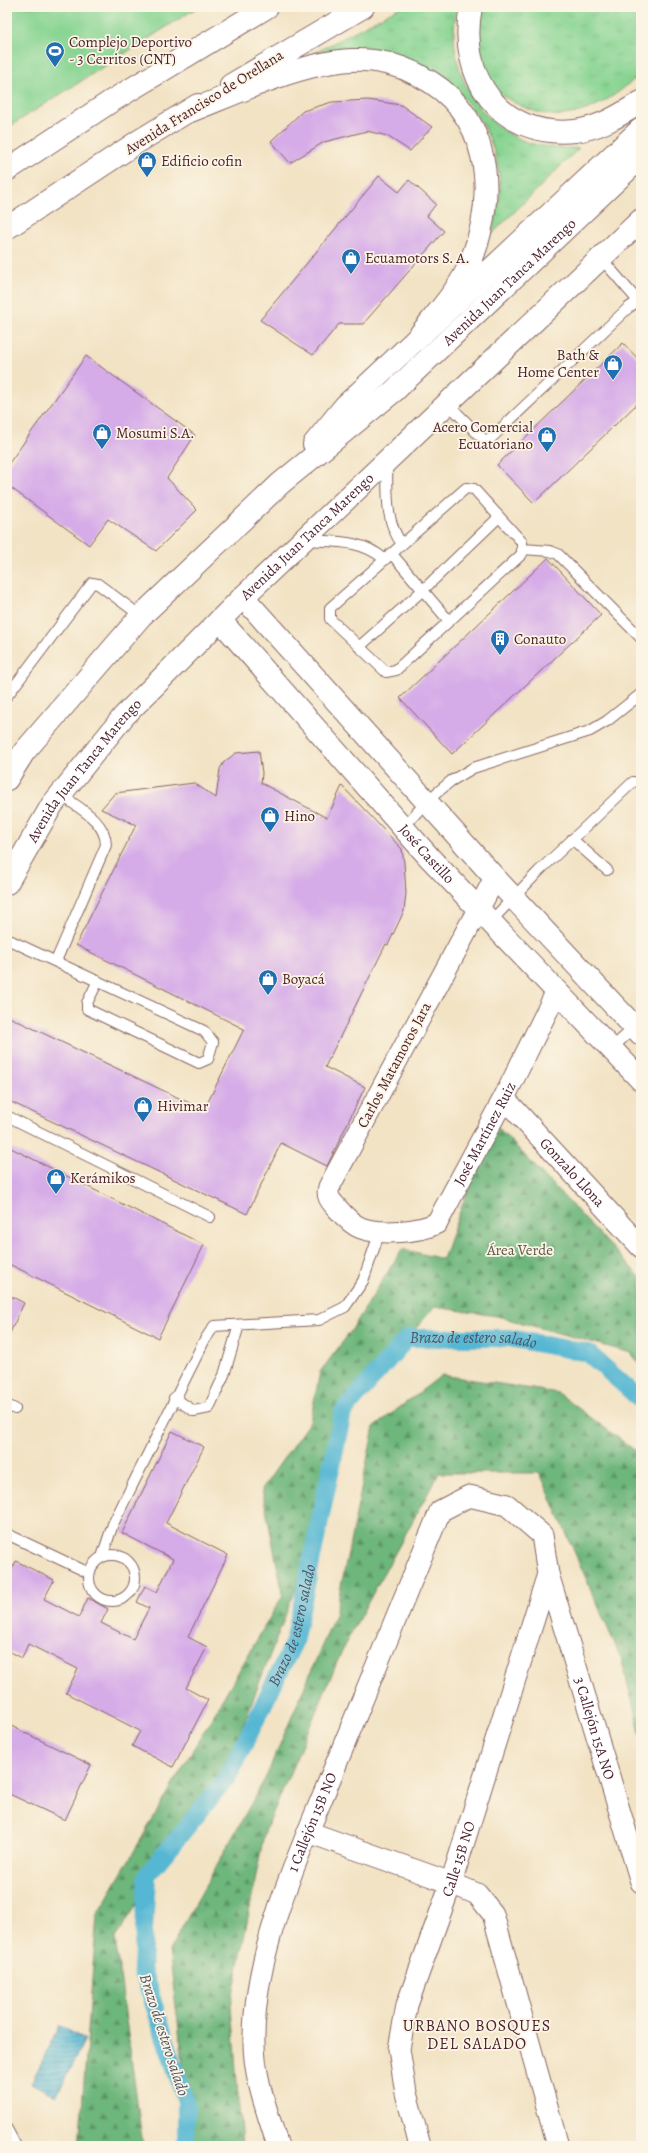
<svg xmlns="http://www.w3.org/2000/svg" width="648" height="2153" viewBox="0 0 648 2153" font-family="Alegreya,serif">
<style>
.grass{fill:url(#grass-tufts);stroke:#687a5e}
.forest{fill:url(#forest-firs);stroke:#5c6a54}
.pitch{fill:#87d492;stroke:#687a5e}
.water{fill:url(#water-rules);stroke:#4f6b7f}
.lines{fill:none;stroke-linecap:round;stroke-linejoin:round}
.canal{stroke:#54b7d3;stroke-width:18}
.building{fill:#d5abe8}
.lane-casing{stroke:#856461;stroke-width:12}
.street-casing{stroke:#856461;stroke-width:23}
.secondary-casing{stroke:#856461;stroke-width:24}
.primary-casing{stroke:#856461;stroke-width:24}
.highway-casing{stroke:#856461;stroke-width:24}
.lane{stroke:#fff;stroke-width:10}
.street{stroke:#fff;stroke-width:21}
.secondary{stroke:#fff;stroke-width:22}
.primary{stroke:#fff;stroke-width:22}
.highway{stroke:#fff;stroke-width:22}
.labels{text-anchor:middle;dominant-baseline:central;stroke-width:3.5;stroke-linejoin:round;paint-order:stroke}
.poi-label{font-size:15px;fill:#4a1f2b;stroke:#fcf5e5;text-anchor:start}
.street-label{font-size:15px;fill:#4a1f2b;stroke:#fcf5e5}
.park-label{font-size:15px;fill:#5c554a;stroke:#fcf5e5}
.water-label{font-size:16px;font-style:italic;fill:#4e5466;stroke:#fcf5e5}
.neighbourhood-label{font-size:16px;letter-spacing:1px;fill:#4a1f2b;stroke:#fcf5e5}
</style>
<defs>
<pattern id="grass-tufts" width="24" height="20" patternUnits="userSpaceOnUse"><rect width="24" height="20" fill="#87d492"/><path d="M3 7l-1-3M5 7V3M7 7l1-3M15 17l-1-3M17 17v-4M19 17l1-3" fill="none" stroke="#76b67e"/></pattern>
<pattern id="forest-firs" width="22" height="20" patternUnits="userSpaceOnUse"><rect width="22" height="20" fill="#6db67c"/><path d="M5 1l3.5 6h-7zM16 11l3.5 6h-7z" fill="#5c9366"/></pattern>
<pattern id="water-rules" width="6" height="5" patternUnits="userSpaceOnUse"><rect width="6" height="5" fill="#54b7d3"/><path d="M0 2.5h6" fill="none" stroke="#4894ab"/></pattern>
</defs>
<rect width="100%" height="100%" fill="#fcf5e5"/>
<filter id="ink" filterUnits="userSpaceOnUse"><feTurbulence type="fractalNoise" baseFrequency=".025" numOctaves="2"/><feDisplacementMap in="SourceGraphic" scale="8" xChannelSelector="R" yChannelSelector="G"/><feConvolveMatrix kernelMatrix="1 2 1 2 8 2 1 2 1" color-interpolation-filters="sRGB"/></filter>
<filter id="wash" filterUnits="userSpaceOnUse"><feTurbulence type="fractalNoise" baseFrequency=".012" numOctaves="4" result="noise"/><feDisplacementMap in="SourceGraphic" scale="16" xChannelSelector="R" yChannelSelector="G"/><feGaussianBlur stdDeviation="0.9" result="paint"/><feColorMatrix in="noise" values="0 0 0 0 0 0 0 0 0 0 0 0 0 0 0 0 0 1.4 0 .05"/><feComposite in="paint" operator="in"/></filter>
<g filter="url(#wash)">
<rect width="100%" height="100%" fill="#f2e3c5"/>
<!-- grass -->
<path class="grass" d="M 400,7 L 457,7 C 444,62 475,126 530,143 C 547,148 562,148 579,148 L 492,234 C 495,218 500,202 500,186 C 498,131 463,85 414,62 C 404,57 394,52 383,50 C 359,46 337,50 313,54 Z
M 482,7 L 641,7 L 641,73 C 620,93 593,112 564,115 C 540,118 496,99 485,76 C 476,57 474,27 482,7 Z"/>
<!-- forest -->
<path class="forest" d="M 492,1121 L 641,1278 L 641,1366 L 631,1353 L 497,1316 L 434,1307 L 336,1423 L 314,1541 L 225,1772 L 115,1938 L 143,2146 L 79,2146 L 97,1915 L 283,1595 L 262,1489 L 310,1421 L 320,1372 L 351,1331 L 402,1249 L 443,1259 Z
M 442,1375 L 558,1393 L 641,1455 L 641,1737 L 622,1661 L 540,1473 L 439,1473 L 344,1646 L 264,1834 L 231,2006 L 242,2146 L 188,2146 L 188,2102 L 169,1951 L 267,1775 L 335,1615 L 374,1427 Z"/>
<!-- pitch -->
<path class="pitch" d="M 7,7 L 198,7 L 7,128 Z"/>
<!-- water -->
<path class="water" d="M 60,2026 L 85,2039 L 56,2096 L 31,2083 Z"/>
<g class="lines">
<!-- canal -->
<path class="canal" id="s1" d="M 186,2146 L 186,2102 L 142,1969 L 147,1875 L 228,1777 L 294,1642 L 343,1412 L 407,1338 L 509,1338 L 588,1353 L 641,1400"/>
</g>
<g id="blocks">
<!-- building -->
<path class="building" d="M 368,100 L 401,105 L 432,127 L 410,151 L 387,136 L 367,131 L 324,142 L 290,163 L 271,141 L 303,111 L 332,102 Z
M 379,176 L 399,192 L 409,180 L 436,204 L 427,216 L 444,231 L 363,324 L 339,324 L 313,355 L 260,320 Z
M 623,343 L 641,362 L 641,400 L 534,503 L 497,465 Z
M 86,356 L 195,435 L 167,478 L 197,510 L 156,551 L 108,519 L 89,545 L 7,485 L 7,466 Z
M 548,558 L 601,615 L 452,754 L 400,698 Z
M 259,751 L 262,773 L 261,783 L 327,818 L 342,786 L 402,849 L 404,863 L 406,893 L 404,911 L 388,945 L 386,944 L 325,1067 L 365,1087 L 327,1166 L 281,1143 L 247,1214 L 7,1100 L 7,1080 L 9,1076 L 7,1069 L 7,1016 L 204,1110 L 244,1029 L 76,945 L 136,825 L 101,809 L 115,793 L 194,783 L 216,798 L 220,769 L 224,762 L 236,753 Z
M 7,1146 L 204,1245 L 158,1338 L 7,1263 Z
M 7,1294 L 24,1303 L 7,1339 Z
M 172,1431 L 204,1447 L 166,1523 L 228,1555 L 188,1637 L 207,1647 L 186,1688 L 208,1700 L 173,1767 L 132,1746 L 140,1731 L 66,1693 L 78,1669 L 28,1644 L 22,1658 L 7,1650 L 7,1580 L 16,1561 L 54,1580 L 44,1599 L 79,1617 L 88,1598 L 108,1609 L 101,1623 L 133,1639 L 149,1608 L 137,1602 L 145,1586 L 157,1592 L 173,1559 L 122,1533 Z
M 7,1724 L 91,1765 L 65,1820 L 7,1793 Z"/>
</g>
</g>
<g filter="url(#ink)">
<use href="#blocks" fill-opacity="0" stroke="#856461" stroke-width="1"/>
<g class="lines">
<!-- lane casing -->
<g class="lane-casing">
<path id="lane" d="M 601,258 L 638,301
M 447,403 L 483,439 L 489,440 L 628,308 L 638,301 L 641,304
M 387,463 C 388,491 384,520 402,544
M 466,488 L 474,489 L 522,542 L 522,554 L 396,670 L 386,672 L 330,619 L 330,608 Z
M 305,540 C 333,542 362,539 384,559
M 523,549 L 550,551 L 558,554 L 641,638
M 391,553 L 449,621
M 359,647 L 423,590 L 499,517
M 7,696 L 92,583 L 98,584 L 141,616
M 403,828 L 427,801 L 451,781 L 473,768 L 590,731 L 607,721 L 641,694
M 572,839 L 607,870
M 490,922 L 539,871 L 633,782
M 7,939 L 204,1031 L 213,1042 L 208,1059 L 199,1063 L 87,1009 L 87,1003 L 98,981
M 56,961 L 106,845 C 106,821 79,808 61,795
M 612,1048 L 636,1026
M 7,1116 L 210,1217
M 174,1398 L 194,1411 L 209,1408 L 224,1375 L 239,1325
M 7,1405 L 15,1409
M 7,1534 L 89,1573
M89 1578a23 23 0 1 1 46 0a23 23 0 1 1-46 0Z
M 102,1557 L 113,1524 L 204,1341 L 214,1326 L 319,1320 L 345,1307 L 363,1281 L 380,1231
M 7,2129 L 16,2146"/>
</g>
<!-- street casing -->
<g class="street-casing">
<g id="street">
<path id="s2" d="M 495,878 L 329,1187 C 326,1197 331,1201 337,1208 C 343,1215 353,1225 361,1228 C 380,1235 420,1232 437,1223 L 504,1098 L 557,991"/>
<path id="s3" d="M 504,1098 L 641,1247"/>
<path d="M 308,1832 L 451,1883 L 477,1894 L 493,1914 L 558,2146"/>
<path id="s4" d="M 278,2146 C 267,2111 253,2075 254,2038 C 254,1950 299,1854 332,1774 C 368,1686 404,1599 440,1511 L 469,1496 L 507,1505 L 542,1535 L 548,1574 L 641,1882"/>
<path id="s5" d="M 420,2146 L 406,2093 L 399,2049 L 407,2005 L 451,1883 L 548,1574"/>
</g>
</g>
<!-- secondary casing -->
<g class="secondary-casing">
<g id="secondary">
<path d="M 243,597 L 495,878 L 641,1034"/>
<path id="s6" d="M 220,620 L 429,857 L 641,1080"/>
</g>
</g>
<!-- primary casing -->
<g class="primary-casing">
<g id="primary">
<path d="M 471,7 C 457,76 500,139 575,131 C 600,128 620,115 641,102"/>
<path d="M 314,444 L 345,406 L 641,129"/>
<path id="s7" d="M 7,779 L 24,752 L 141,616 L 281,483 L 394,391 L 641,157"/>
<path id="s8" d="M 7,883 L 52,805 L 124,716 L 243,597 L 641,220"/>
</g>
</g>
<!-- highway casing -->
<g class="highway-casing">
<path id="highway" d="M 231,85 L 363,7
M 185,113 C 235,94 299,63 351,60 C 375,59 397,64 418,75 C 491,111 498,192 471,261 C 461,288 434,316 416,340
M 7,170 L 110,102 L 267,7
M 7,228 L 139,141 L 198,105"/>
</g>
<!-- lane -->
<use href="#lane" class="lane"/>
<!-- street -->
<use href="#street" class="street"/>
<!-- secondary -->
<use href="#secondary" class="secondary"/>
<!-- primary -->
<use href="#primary" class="primary"/>
<!-- highway -->
<use href="#highway" class="highway"/>
</g>
</g>
<!-- icons -->
<defs>
<g id="stadium-pin" transform="scale(1)"><path d="M0 17L-7.5 6A9.5 9.5 0 1 1 7.5 6Z" fill="#1f6fb2" stroke="#fcf5e5"/><path d="M0-5a6.5 5 0 1 0 0 10a6.5 5 0 1 0 0-10ZM-3.5-1.8h7v3.6h-7Z" fill="#fff"/></g>
<g id="shop-pin" transform="scale(1)"><path d="M0 17L-7.5 6A9.5 9.5 0 1 1 7.5 6Z" fill="#1f6fb2" stroke="#fcf5e5"/><path d="M-5-2.5h2.3a2.7 3.5 0 0 1 5.4 0H5L5.5 6h-11ZM-1.5-2.5h3a1.5 2.3 0 0 0-3 0Z" fill="#fff"/></g>
<g id="building-pin" transform="scale(1)"><path d="M0 17L-7.5 6A9.5 9.5 0 1 1 7.5 6Z" fill="#1f6fb2" stroke="#fcf5e5"/><path d="M-4-6H4V6H1V3H-1V6H-4ZM-2.5-4.3h1.7v1.8h-1.7ZM.8-4.3h1.7v1.8H.8ZM-2.5-1h1.7V.8h-1.7ZM.8-1h1.7V.8H.8Z" fill="#fff"/></g>
</defs>
<g fill-rule="evenodd">
<use href="#stadium-pin" x="55" y="51"/>
<use href="#shop-pin" x="147" y="161"/>
<use href="#shop-pin" x="351" y="258"/>
<use href="#shop-pin" x="613" y="364"/>
<use href="#shop-pin" x="102" y="433"/>
<use href="#shop-pin" x="547" y="436"/>
<use href="#building-pin" x="500" y="639"/>
<use href="#shop-pin" x="270" y="816"/>
<use href="#shop-pin" x="268" y="979"/>
<use href="#shop-pin" x="143" y="1106"/>
<use href="#shop-pin" x="56" y="1178"/>
</g>
<g class="labels">
<!-- poi labels -->
<g class="poi-label">
<text x="69" y="42">Complejo Deportivo<tspan x="69" dy="17">- 3 Cerritos (CNT)</tspan></text>
<text x="161" y="161">Edificio cofin</text>
<text x="365" y="258">Ecuamotors S. A.</text>
<text x="599" y="355" text-anchor="end">Bath &amp;<tspan x="599" dy="17">Home Center</tspan></text>
<text x="533" y="427" text-anchor="end">Acero Comercial<tspan x="533" dy="17">Ecuatoriano</tspan></text>
<text x="116" y="433">Mosumi S.A.</text>
<text x="514" y="639">Conauto</text>
<text x="284" y="816">Hino</text>
<text x="282" y="979">Boyacá</text>
<text x="157" y="1106">Hivimar</text>
<text x="70" y="1178">Kerámikos</text>
</g>
<!-- street labels -->
<g class="street-label">
<text transform="translate(204 102) rotate(-32)">Avenida Francisco de Orellana</text>
<text stroke="none"><textPath href="#s7" startOffset="709">Avenida Juan Tanca Marengo</textPath></text>
<text stroke="none"><textPath href="#s8" startOffset="461">Avenida Juan Tanca Marengo</textPath></text>
<text stroke="none"><textPath href="#s8" startOffset="137">Avenida Juan Tanca Marengo</textPath></text>
<text stroke="none"><textPath href="#s6" startOffset="312">José Castillo</textPath></text>
<text transform="translate(394 1065) rotate(-62)">Carlos Matamoros Jara</text>
<text stroke="none"><textPath href="#s2" startOffset="585">José Martínez Ruiz</textPath></text>
<text stroke="none"><textPath href="#s3" startOffset="101">Gonzalo Llona</textPath></text>
<text stroke="none"><textPath href="#s4" startOffset="991">3 Callejón 15A NO</textPath></text>
<text stroke="none"><textPath href="#s4" startOffset="336">1 Callejón 15B NO</textPath></text>
<text stroke="none"><textPath href="#s5" startOffset="299">Calle 15B NO</textPath></text>
</g>
<!-- park labels -->
<g class="park-label">
<text x="520" y="1250">Área Verde</text>
</g>
<!-- water labels -->
<g class="water-label">
<text stroke="none"><textPath href="#s1" startOffset="955">Brazo de estero salado</textPath></text>
<text stroke="none"><textPath href="#s1" startOffset="571">Brazo de estero salado</textPath></text>
<text transform="translate(164 2035) rotate(72)">Brazo de estero salado</text>
</g>
<!-- neighbourhood labels -->
<g class="neighbourhood-label">
<text x="477" y="2026">URBANO BOSQUES<tspan x="477" dy="18">DEL SALADO</tspan></text>
</g>
</g>
<!-- margin -->
<rect width="648" height="2153" fill="none" stroke="#fcf5e5" stroke-width="24"/>
</svg>
